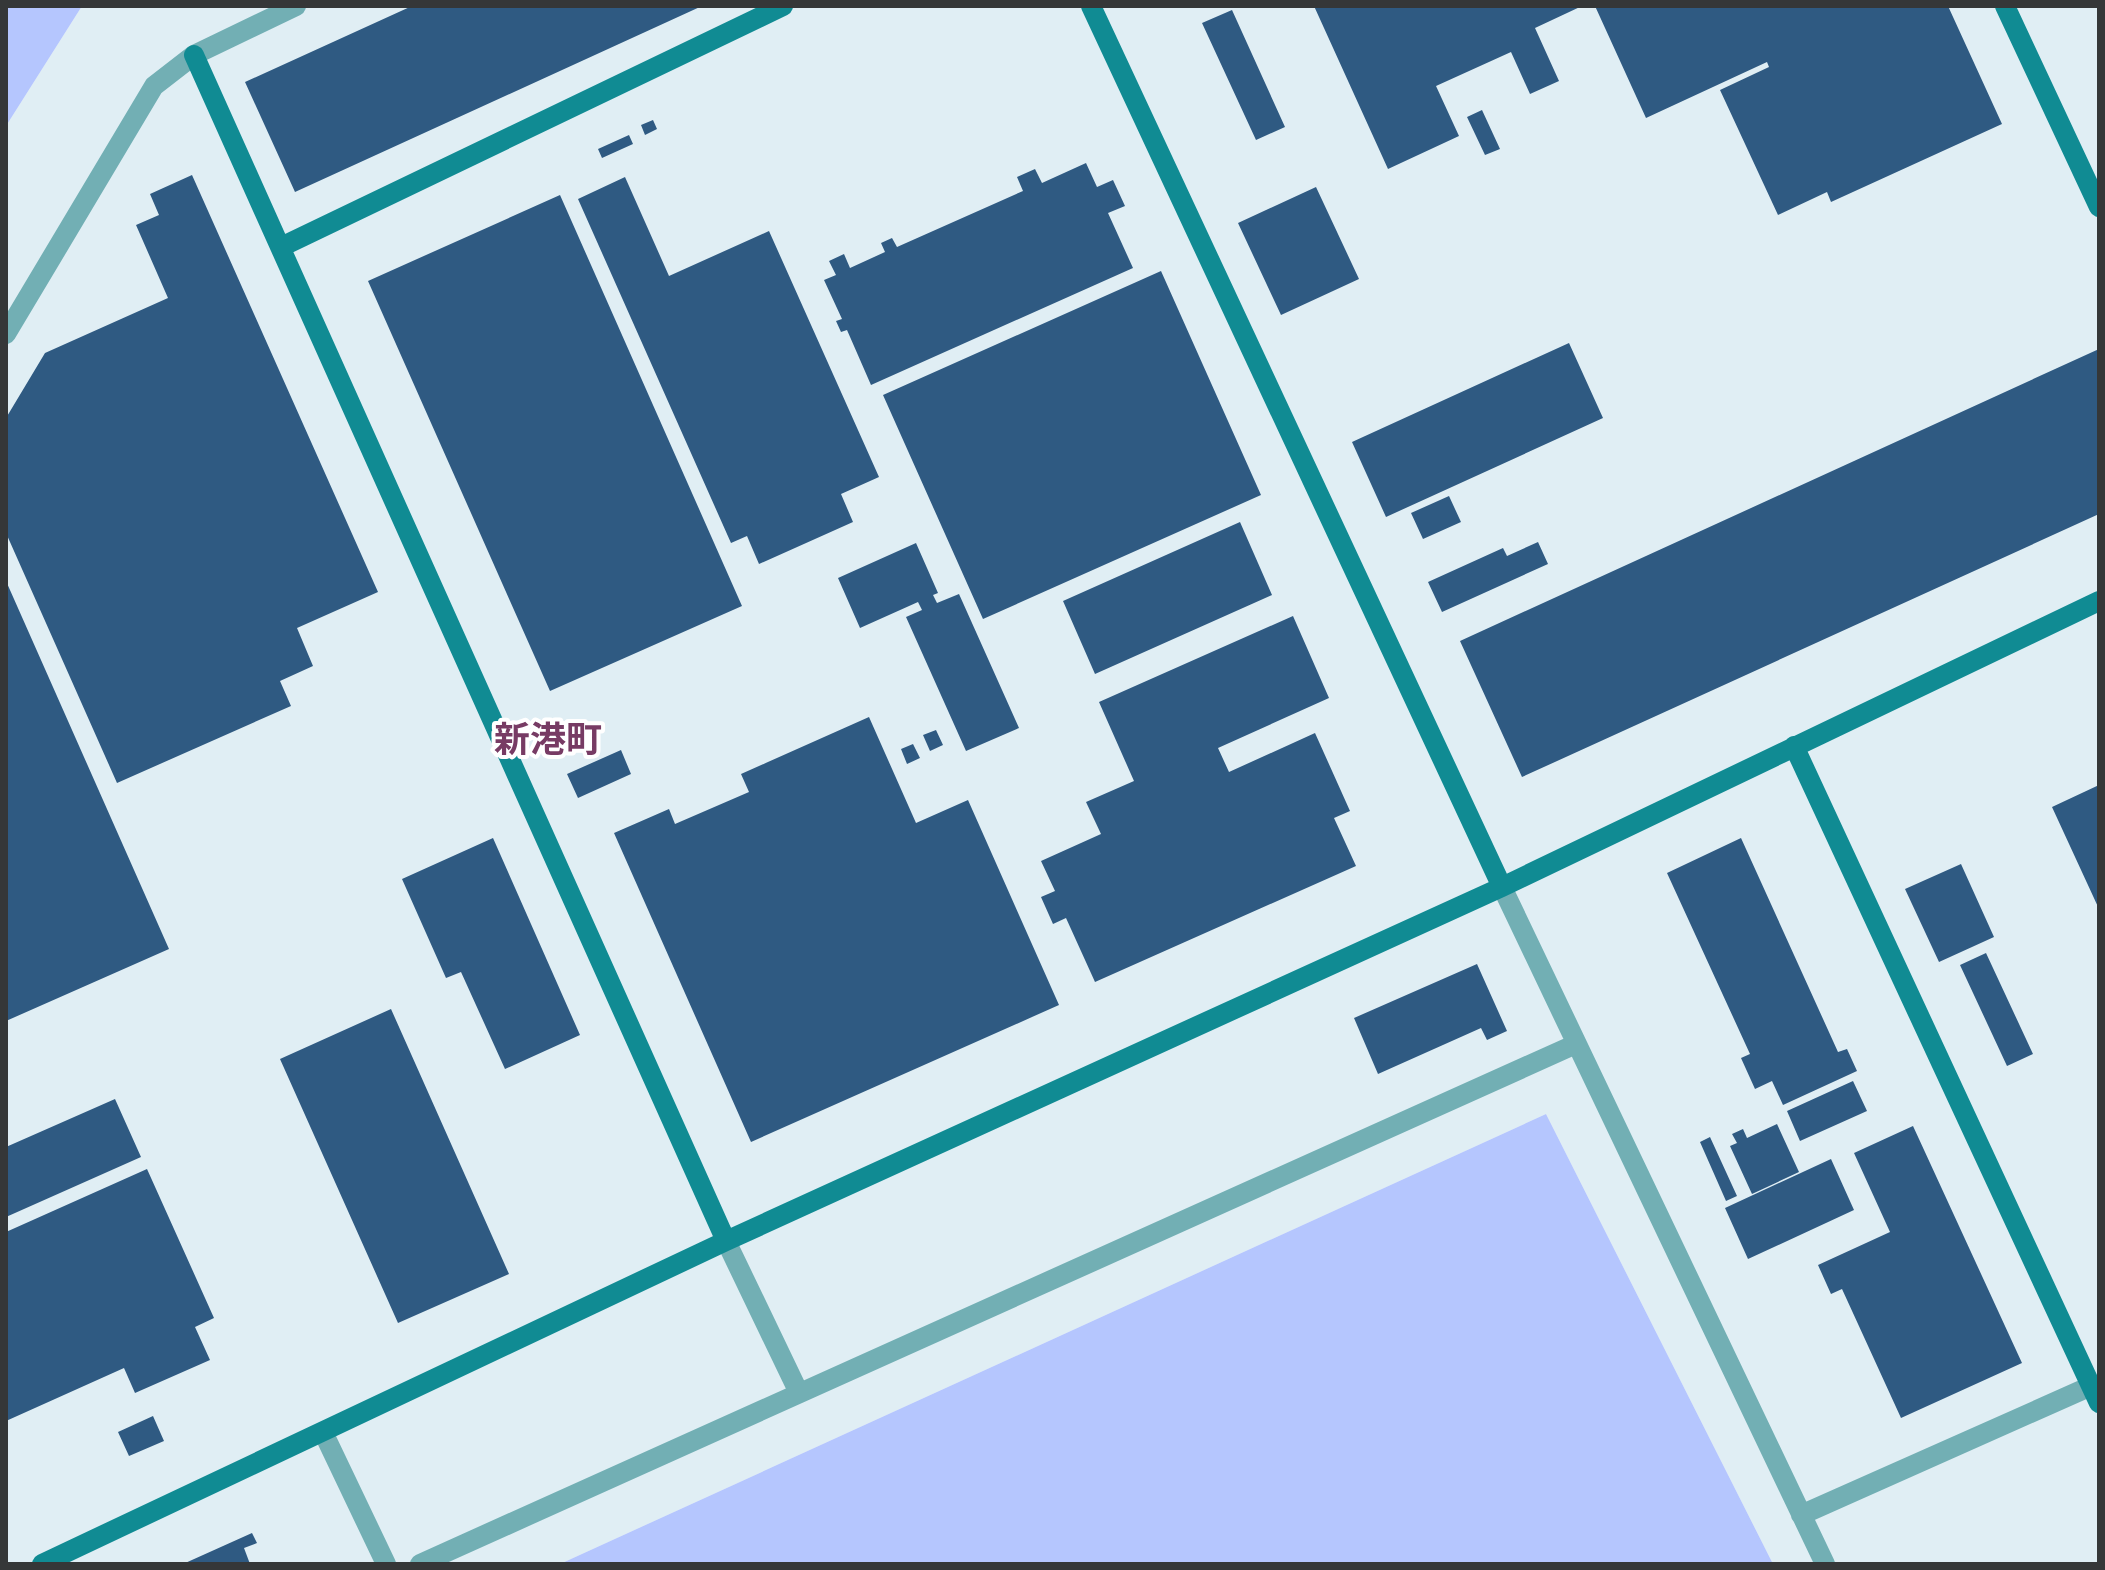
<svg xmlns="http://www.w3.org/2000/svg" width="2105" height="1570" viewBox="0 0 2105 1570" font-family="'Zilla Slab','Noto Sans JP',serif">
<style>
.built{fill:#e0eef4}
.water{fill:#b5c6fe}
.building{fill:#2f5a82}
.lines{fill:none;stroke-linecap:round;stroke-linejoin:round}
.street{stroke:#72afb4;stroke-width:20}
.secondary{stroke:#108b93;stroke-width:20}
.labels{text-anchor:middle;dominant-baseline:central;stroke-width:8;stroke-linejoin:round;paint-order:stroke}
.quarter-label{font-size:36px;font-weight:bold;fill:#773b64;stroke:#fff}
</style>
<rect width="100%" height="100%" fill="#f2f7f9"/>
<!-- built -->
<path class="built" d="M 82,6 L 2099,6 L 2099,1564 L 1773,1564 L 1546,1114 L 560,1564 L 6,1564 L 6,126 Z"/>
<!-- water -->
<path class="water" d="M 6,6 L 82,6 L 6,126 Z
M 1546,1114 L 1773,1564 L 560,1564 Z"/>
<!-- building -->
<path class="building" d="M 412,6 L 702,6 L 295,192 L 245,82 Z
M 1314,6 L 1582,6 L 1535,28 L 1559,81 L 1530,94 L 1511,52 L 1436,86 L 1459,136 L 1388,169 Z
M 1595,6 L 1948,6 L 2002,124 L 1831,202 L 1827,192 L 1778,215 L 1720,90 L 1769,67 L 1767,62 L 1646,118 Z
M 1232,10 L 1285,127 L 1256,140 L 1202,23 Z
M 1482,110 L 1500,149 L 1485,155 L 1467,117 Z
M 653,120 L 657,129 L 645,135 L 641,125 Z
M 629,135 L 633,144 L 602,158 L 598,149 Z
M 1086,163 L 1097,187 L 1113,180 L 1125,206 L 1108,213 L 1133,268 L 871,385 L 847,330 L 841,332 L 836,321 L 842,319 L 824,280 L 836,275 L 829,261 L 844,254 L 850,268 L 885,252 L 881,243 L 892,238 L 897,247 L 1023,191 L 1017,177 L 1035,169 L 1042,183 Z
M 192,175 L 378,592 L 297,628 L 313,666 L 280,681 L 291,706 L 117,783 L 6,533 L 6,418 L 45,353 L 168,298 L 136,225 L 159,215 L 150,194 Z
M 625,177 L 669,276 L 769,231 L 879,477 L 841,494 L 853,522 L 759,564 L 747,536 L 731,543 L 578,199 Z
M 1316,187 L 1359,279 L 1281,315 L 1238,223 Z
M 560,195 L 742,606 L 550,691 L 368,281 Z
M 1161,271 L 1261,495 L 983,619 L 883,395 Z
M 1569,343 L 1603,418 L 1386,517 L 1352,442 Z
M 2099,349 L 2099,514 L 1522,777 L 1460,641 Z
M 1449,496 L 1461,522 L 1423,539 L 1411,513 Z
M 1240,522 L 1272,595 L 1095,674 L 1063,601 Z
M 1538,542 L 1548,564 L 1442,612 L 1428,582 L 1503,548 L 1507,556 Z
M 916,543 L 938,593 L 933,595 L 937,603 L 959,594 L 1019,728 L 966,751 L 906,617 L 922,610 L 918,602 L 860,628 L 838,578 Z
M 6,581 L 169,949 L 6,1021 Z
M 1293,616 L 1329,698 L 1218,748 L 1229,772 L 1315,733 L 1350,811 L 1334,818 L 1356,866 L 1095,982 L 1066,918 L 1053,924 L 1041,897 L 1055,891 L 1041,861 L 1101,834 L 1086,802 L 1134,781 L 1099,702 Z
M 869,717 L 916,823 L 968,800 L 1059,1005 L 751,1142 L 614,833 L 669,809 L 675,824 L 749,792 L 741,774 Z
M 936,730 L 943,745 L 930,751 L 923,735 Z
M 913,744 L 920,758 L 907,764 L 901,749 Z
M 621,750 L 631,774 L 578,798 L 567,774 Z
M 2099,785 L 2099,909 L 2052,807 Z
M 493,838 L 580,1035 L 505,1069 L 461,972 L 446,978 L 402,879 Z
M 1741,838 L 1838,1052 L 1847,1049 L 1857,1071 L 1783,1105 L 1772,1081 L 1755,1089 L 1741,1058 L 1750,1054 L 1667,873 Z
M 1961,864 L 1994,937 L 1939,962 L 1905,889 Z
M 1986,953 L 2033,1054 L 2007,1066 L 1960,965 Z
M 1477,964 L 1507,1031 L 1487,1040 L 1481,1028 L 1378,1074 L 1354,1018 Z
M 391,1009 L 509,1274 L 398,1323 L 280,1059 Z
M 1853,1081 L 1867,1111 L 1800,1141 L 1787,1111 Z
M 115,1099 L 141,1157 L 6,1217 L 6,1147 Z
M 1777,1124 L 1799,1172 L 1752,1194 L 1730,1146 L 1737,1143 L 1732,1134 L 1743,1129 L 1747,1138 Z
M 1913,1126 L 2022,1363 L 1901,1418 L 1842,1289 L 1831,1294 L 1818,1265 L 1890,1232 L 1854,1153 Z
M 1710,1137 L 1737,1196 L 1726,1201 L 1700,1142 Z
M 1831,1159 L 1854,1210 L 1748,1259 L 1725,1208 Z
M 147,1169 L 214,1318 L 195,1327 L 210,1360 L 135,1393 L 124,1368 L 6,1421 L 6,1232 Z
M 153,1416 L 164,1441 L 129,1456 L 118,1432 Z
M 252,1533 L 257,1543 L 244,1548 L 250,1564 L 183,1564 Z"/>
<g class="lines">
<!-- street -->
<path class="street" d="M 6,334 L 154,86 L 194,55 L 296,6
M 1502,887 L 1825,1564
M 726,1241 L 799,1393
M 323,1432 L 386,1564
M 1801,1515 L 2091,1386
M 420,1564 L 1576,1044"/>
<!-- secondary -->
<path class="secondary" d="M 1091,6 L 1502,887
M 2005,6 L 2099,207
M 194,55 L 726,1241
M 281,247 L 783,6
M 1794,746 L 2099,1403
M 42,1564 L 726,1241 L 1502,887 L 2099,601"/>
</g>
<g class="labels">
<!-- quarter labels -->
<g class="quarter-label">
<text x="548" y="739">新港町</text>
</g>
</g>
<!-- border -->
<rect width="2105" height="1570" fill="none" stroke="#353738" stroke-width="16"/>
</svg>
